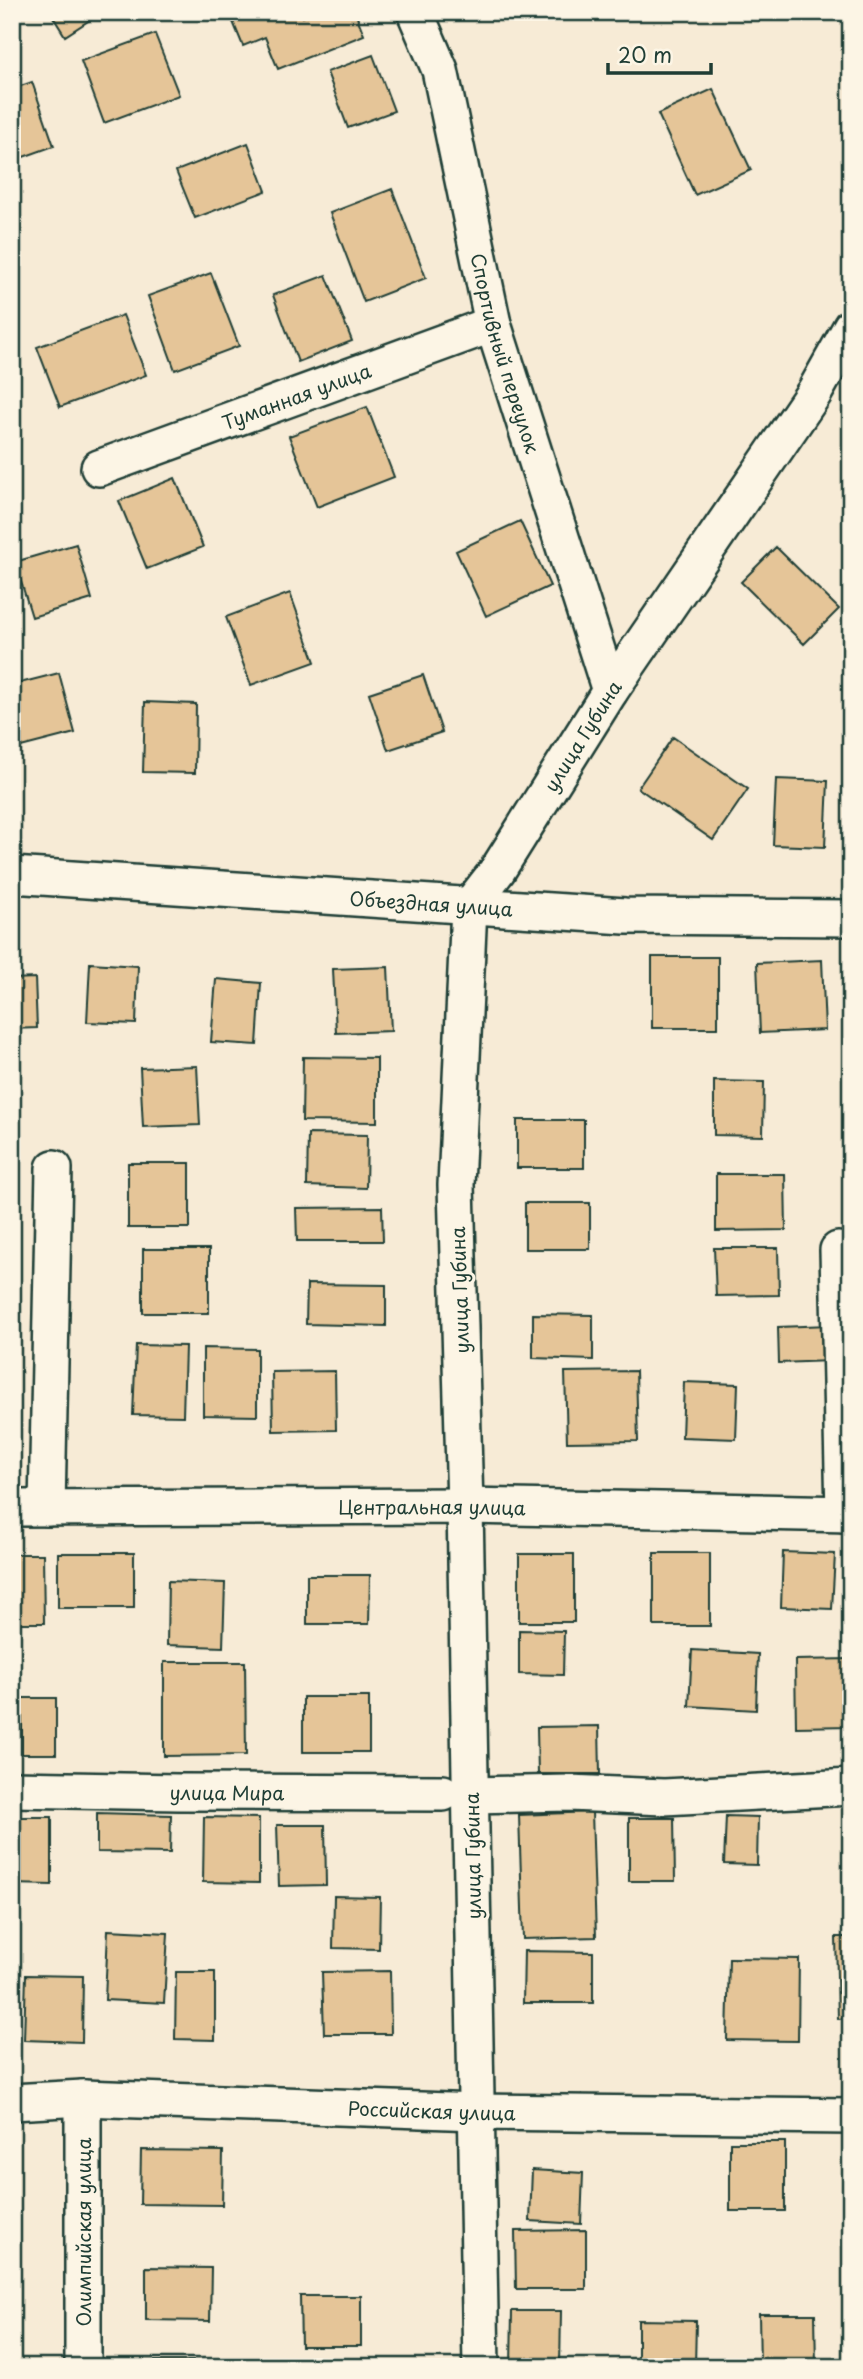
<svg xmlns="http://www.w3.org/2000/svg" width="863" height="2379" viewBox="0 0 863 2379" font-family="'Playpen Sans',sans-serif">
<style>
.building{fill:#e5c598;stroke:#1f3d34;stroke-width:2}
.lines{fill:none;stroke-linecap:round;stroke-linejoin:round}
.street-casing{stroke:#1f3d34;stroke-width:40}
.street{stroke:#fcf5e5;stroke-width:35}
.labels{text-anchor:middle;dominant-baseline:central;stroke-width:6;stroke-linejoin:round;paint-order:stroke}
.street-label{font-size:19px;fill:#1f3d34;stroke:#fcf5e5}
</style>
<rect width="100%" height="100%" fill="#f7ebd6"/>
<filter id="ink" filterUnits="userSpaceOnUse"><feTurbulence type="fractalNoise" baseFrequency=".0143" numOctaves="2"/><feDisplacementMap in="SourceGraphic" scale="14" xChannelSelector="R" yChannelSelector="G"/><feConvolveMatrix kernelMatrix="1 2 1 2 8 2 1 2 1" color-interpolation-filters="sRGB"/></filter>
<g filter="url(#ink)">
<!-- building -->
<path class="building" d="M 50,12 L 102,12 L 65,36 Z
M 229,12 L 301,12 L 303,17 L 316,12 L 355,12 L 364,35 L 278,69 L 265,37 L 243,46 Z
M 155,34 L 179,95 L 104,123 L 81,61 Z
M 373,55 L 394,111 L 348,128 L 327,72 Z
M 32,82 L 54,146 L 12,161 L 12,89 Z
M 713,89 L 751,170 L 695,195 L 658,114 Z
M 248,143 L 266,191 L 195,218 L 176,171 Z
M 392,189 L 426,278 L 364,302 L 330,213 Z
M 211,273 L 239,346 L 175,370 L 148,296 Z
M 326,275 L 352,341 L 298,362 L 273,295 Z
M 123,315 L 146,375 L 60,407 L 37,347 Z
M 367,407 L 394,477 L 317,507 L 289,436 Z
M 175,478 L 203,547 L 147,569 L 119,501 Z
M 520,521 L 550,586 L 486,616 L 456,551 Z
M 76,544 L 92,599 L 32,617 L 15,562 Z
M 776,547 L 839,609 L 804,644 L 741,582 Z
M 290,593 L 315,662 L 251,685 L 226,617 Z
M 59,673 L 75,733 L 17,748 L 12,729 L 12,685 Z
M 423,675 L 442,732 L 388,750 L 369,693 Z
M 145,702 L 196,704 L 195,773 L 143,772 Z
M 673,737 L 748,789 L 713,840 L 638,788 Z
M 776,779 L 828,781 L 825,847 L 773,845 Z
M 652,957 L 718,957 L 718,1028 L 652,1028 Z
M 822,960 L 825,1030 L 760,1033 L 757,963 Z
M 90,963 L 138,966 L 136,1024 L 87,1022 Z
M 388,967 L 391,1031 L 336,1033 L 333,969 Z
M 35,978 L 37,1028 L 12,1029 L 12,979 Z
M 216,979 L 261,983 L 257,1045 L 211,1042 Z
M 303,1057 L 377,1058 L 377,1122 L 302,1121 Z
M 197,1066 L 200,1125 L 143,1127 L 140,1068 Z
M 714,1081 L 764,1082 L 763,1136 L 714,1135 Z
M 517,1120 L 584,1120 L 584,1168 L 517,1168 Z
M 308,1134 L 367,1135 L 366,1188 L 307,1186 Z
M 128,1163 L 190,1163 L 190,1228 L 128,1228 Z
M 716,1174 L 785,1174 L 786,1230 L 716,1231 Z
M 525,1203 L 590,1203 L 590,1249 L 525,1249 Z
M 382,1207 L 383,1241 L 297,1241 L 296,1208 Z
M 714,1248 L 778,1248 L 779,1295 L 716,1296 Z
M 143,1249 L 209,1249 L 209,1313 L 143,1313 Z
M 307,1284 L 386,1285 L 386,1326 L 306,1324 Z
M 533,1314 L 593,1315 L 593,1360 L 533,1358 Z
M 829,1325 L 830,1361 L 779,1363 L 778,1327 Z
M 136,1345 L 185,1346 L 183,1416 L 133,1415 Z
M 203,1348 L 257,1349 L 257,1416 L 203,1415 Z
M 335,1371 L 336,1430 L 273,1431 L 272,1372 Z
M 636,1371 L 638,1441 L 567,1442 L 565,1372 Z
M 684,1382 L 738,1384 L 736,1439 L 682,1437 Z
M 783,1552 L 835,1554 L 832,1609 L 781,1607 Z
M 58,1553 L 134,1553 L 134,1608 L 58,1608 Z
M 654,1553 L 710,1553 L 710,1626 L 654,1626 Z
M 12,1554 L 43,1554 L 44,1623 L 12,1623 Z
M 519,1554 L 574,1554 L 574,1622 L 519,1622 Z
M 307,1575 L 370,1575 L 369,1624 L 307,1624 Z
M 168,1581 L 225,1583 L 223,1647 L 167,1645 Z
M 519,1630 L 564,1631 L 563,1675 L 519,1674 Z
M 692,1650 L 758,1654 L 756,1710 L 689,1706 Z
M 851,1659 L 851,1726 L 796,1727 L 795,1660 Z
M 164,1662 L 245,1662 L 246,1755 L 164,1756 Z
M 303,1697 L 369,1697 L 369,1752 L 303,1752 Z
M 22,1698 L 56,1698 L 56,1754 L 22,1754 Z
M 599,1726 L 600,1774 L 538,1774 L 537,1727 Z
M 592,1812 L 596,1937 L 523,1939 L 519,1815 Z
M 97,1813 L 171,1815 L 170,1853 L 97,1852 Z
M 726,1816 L 758,1817 L 757,1865 L 724,1864 Z
M 12,1817 L 52,1817 L 52,1885 L 12,1884 Z
M 204,1817 L 259,1818 L 259,1883 L 203,1882 Z
M 629,1818 L 674,1818 L 675,1881 L 629,1881 Z
M 277,1825 L 325,1825 L 326,1885 L 279,1886 Z
M 334,1896 L 380,1897 L 379,1949 L 333,1948 Z
M 108,1930 L 168,1933 L 164,2003 L 105,2000 Z
M 836,1937 L 851,1937 L 851,2018 L 838,2019 Z
M 524,1951 L 593,1952 L 593,2003 L 523,2003 Z
M 729,1958 L 799,1959 L 798,2041 L 727,2040 Z
M 390,1971 L 391,2034 L 324,2034 L 322,1972 Z
M 176,1972 L 215,1972 L 215,2040 L 175,2039 Z
M 26,1975 L 83,1976 L 82,2042 L 24,2040 Z
M 730,2142 L 785,2142 L 785,2211 L 730,2211 Z
M 141,2150 L 223,2151 L 222,2205 L 140,2204 Z
M 848,2160 L 851,2160 L 851,2231 L 847,2231 Z
M 532,2170 L 583,2173 L 581,2224 L 530,2221 Z
M 586,2230 L 586,2289 L 516,2289 L 515,2231 Z
M 146,2267 L 211,2268 L 210,2321 L 146,2320 Z
M 300,2296 L 361,2296 L 361,2346 L 301,2346 Z
M 512,2311 L 561,2311 L 560,2367 L 511,2367 Z
M 759,2314 L 815,2314 L 816,2367 L 760,2367 Z
M 638,2320 L 696,2321 L 695,2367 L 638,2367 Z
M 142,2361 L 214,2361 L 214,2367 L 142,2367 Z"/>
<g class="lines">
<!-- street casing -->
<g class="street-casing">
<g id="street">
<path id="s1" d="M 415,12 L 440,70 L 493,324 L 610,691"/>
<path id="s2" d="M 99,468 L 493,324"/>
<path id="s3" d="M 12,875 L 625,916 L 851,918"/>
<path d="M 838,1250 L 844,1514"/>
<path id="s4" d="M 12,1508 L 465,1506 L 851,1514"/>
<path d="M 47,1508 L 54,1168"/>
<path id="s5" d="M 12,1789 L 179,1792 L 443,1793"/>
<path d="M 471,1795 L 569,1793 L 664,1797 L 851,1787"/>
<path id="s6" d="M 12,2102 L 83,2098 L 477,2112 L 851,2116"/>
<path d="M 83,2367 L 83,2098"/>
<path id="s7" d="M 481,2367 L 465,1506 L 456,1185 L 469,907 L 497,871 L 610,691 L 814,393 L 851,327"/>
</g>
</g>
<!-- street -->
<use href="#street" class="street"/>
</g>
</g>
<g class="labels">
<!-- street labels -->
<g class="street-label">
<text stroke="none"><textPath href="#s1" startOffset="354">Спортивный переулок</textPath></text>
<text stroke="none"><textPath href="#s2" startOffset="210">Туманная улица</textPath></text>
<text stroke="none"><textPath href="#s7" startOffset="1666">улица Губина</textPath></text>
<text stroke="none"><textPath href="#s3" startOffset="420">Объездная улица</textPath></text>
<text transform="translate(459 1290) rotate(-92)">улица Губина</text>
<text stroke="none"><textPath href="#s4" startOffset="420">Центральная улица</textPath></text>
<text stroke="none"><textPath href="#s5" startOffset="215">улица Мира</textPath></text>
<text transform="translate(472 1856) rotate(-91)">улица Губина</text>
<text stroke="none"><textPath href="#s6" startOffset="420">Российская улица</textPath></text>
<text transform="translate(83 2232) rotate(-90)">Олимпийская улица</text>
</g>
</g>
<!-- margin -->
<rect width="863" height="2379" fill="none" stroke="#fcf5e5" stroke-width="42"/>
<rect x="21" y="21" width="821" height="2337" fill="none" stroke="#1f3d34" stroke-width="2.5" filter="url(#ink)"/>
<!-- scale -->
<path d="M608 63v10h103v-10" fill="none" stroke="#1f3d34" stroke-width="3.5"/>
<text x="618" y="63" font-size="21" fill="#1f3d34" stroke="#fcf5e5" stroke-width="5" paint-order="stroke">20 m</text>
</svg>
